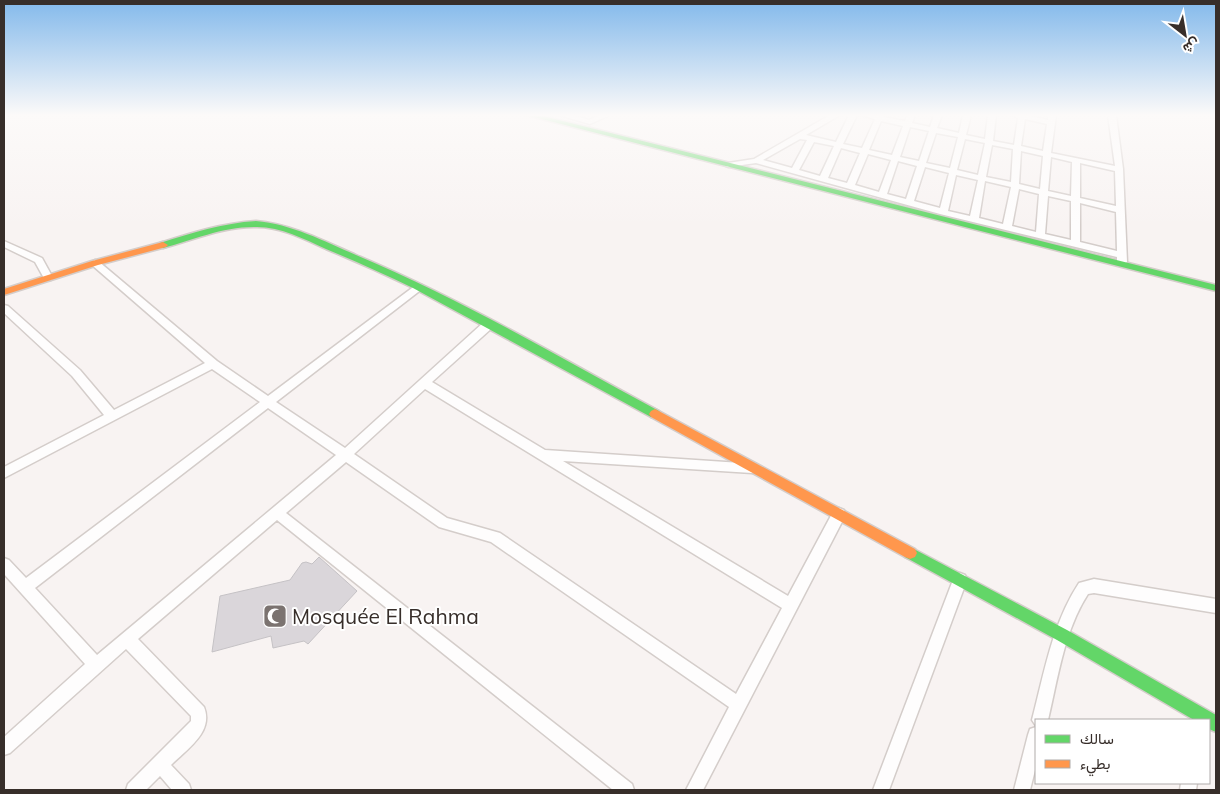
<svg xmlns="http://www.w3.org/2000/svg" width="1220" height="794" viewBox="0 0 1220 794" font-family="Mulish,Vazirmatn,sans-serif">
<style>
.building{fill:#dad6da;stroke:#c5c2c5}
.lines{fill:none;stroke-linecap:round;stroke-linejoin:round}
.street-casing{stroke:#d4cdca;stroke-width:3}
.fast-casing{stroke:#d4cdca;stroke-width:3}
.slow-casing{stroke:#d4cdca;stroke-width:3}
.street{fill:#fefdfd;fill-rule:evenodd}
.fast{fill:#63d668;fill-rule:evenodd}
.slow{fill:#ff974d;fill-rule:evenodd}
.labels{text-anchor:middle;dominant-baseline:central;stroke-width:4;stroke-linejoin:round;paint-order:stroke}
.near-poi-label{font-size:21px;fill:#372e2a;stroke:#fff;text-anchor:start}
</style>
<rect width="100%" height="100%" fill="#f8f3f2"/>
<!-- building -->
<path class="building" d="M 319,557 L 357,591 L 308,644 L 304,641 L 273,648 L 271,636 L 212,652 L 220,596 L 290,580 L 302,563 L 306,562 L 312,564 Z"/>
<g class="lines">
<!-- street casing -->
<g class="street-casing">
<path id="street" d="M 559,115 L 572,115 L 589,120 L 600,115 L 610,115 L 590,124 Z
M 830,115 L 840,115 L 806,135 L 836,142 L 849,115 L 857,115 L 843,144 L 862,148 L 875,119 L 861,115 L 884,115 L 883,117 L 905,121 L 907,115 L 915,115 L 912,123 L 930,127 L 934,115 L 942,115 L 937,128 L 959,133 L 963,115 L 971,115 L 966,135 L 985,139 L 988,115 L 996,115 L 993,141 L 1014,145 L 1018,118 L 1012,115 L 1026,115 L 1048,120 L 1048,115 L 1056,115 L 1051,153 L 1115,166 L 1108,115 L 1116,115 L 1123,169 L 1127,262 L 1122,265 L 1117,262 L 1117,257 L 940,214 L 756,163 L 728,167 L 724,165 L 728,163 L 754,159 ZM 1025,119 L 1047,124 L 1043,151 L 1021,146 ZM 881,121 L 903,126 L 892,155 L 869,150 ZM 910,127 L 929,131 L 919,161 L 900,157 ZM 936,133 L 958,137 L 950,168 L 926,163 ZM 800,139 L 807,140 L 792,168 L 763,160 ZM 965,139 L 985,143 L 978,175 L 957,170 ZM 814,142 L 834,146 L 820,176 L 799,170 ZM 992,145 L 1013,149 L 1011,182 L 986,177 ZM 841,148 L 860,153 L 847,183 L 828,178 ZM 1021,151 L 1043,156 L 1040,189 L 1019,184 ZM 868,154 L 891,160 L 879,192 L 855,185 ZM 1051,157 L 1072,162 L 1071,196 L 1048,191 ZM 898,161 L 917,166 L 906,199 L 887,194 ZM 1080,163 L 1115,171 L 1116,206 L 1080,198 ZM 925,167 L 949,173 L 940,208 L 914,201 ZM 956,175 L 978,180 L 970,216 L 948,211 ZM 985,181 L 1011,187 L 1003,224 L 979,218 ZM 1019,189 L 1039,194 L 1036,232 L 1012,226 ZM 1048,196 L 1071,201 L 1071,240 L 1045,234 ZM 1080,203 L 1116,212 L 1117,251 L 1080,242 Z
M 4,241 L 42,258 L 53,278 L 51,280 L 45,280 L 35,262 L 4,247 Z
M 95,260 L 98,261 L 217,361 L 268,396 L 416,285 L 422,285 L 424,287 L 422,289 L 276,402 L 345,448 L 484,322 L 492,322 L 493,325 L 492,328 L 432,382 L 545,450 L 756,464 L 758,468 L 756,472 L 752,473 L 563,461 L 788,596 L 834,510 L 839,508 L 844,510 L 845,514 L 844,518 L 703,790 L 686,790 L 729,707 L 491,542 L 439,527 L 346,462 L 286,513 L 632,784 L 634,790 L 613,790 L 277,520 L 138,639 L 204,707 C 214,732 187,749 171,765 L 189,784 L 191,790 L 172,790 L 160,776 L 146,790 L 126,790 L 128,784 L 191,721 L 191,716 L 126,649 L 10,753 L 4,755 L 4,737 L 85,664 L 4,574 L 4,558 L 9,560 L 26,578 L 260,402 L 212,369 L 4,478 L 4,467 L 104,415 L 72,376 L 4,313 L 4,305 L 8,306 L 80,370 L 114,410 L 205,363 L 92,265 L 90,263 ZM 425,389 L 782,608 L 736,694 L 500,533 L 447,518 L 354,454 ZM 268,408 L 336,455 L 97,655 L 35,588 Z
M 960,573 L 965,575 L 967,580 L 889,790 L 873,790 L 953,580 L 955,575 Z
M 1094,579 L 1216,599 L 1216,613 L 1094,593 L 1088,594 C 1064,631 1058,678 1048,720 L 1036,720 L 1036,726 L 1032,720 C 1044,674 1052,624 1079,583 Z
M 1036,727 L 1036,766 L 1030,790 L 1014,790 L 1028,735 L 1030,729 Z
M 1181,783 L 1197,783 L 1196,790 L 1180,790 Z"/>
</g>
<!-- fast casing -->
<g class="fast-casing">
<path id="fast" d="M 526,115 L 539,115 L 1216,285 L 1216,291 Z
M 256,221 C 291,224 324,241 356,255 C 461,299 559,357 659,411 L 661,414 L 659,417 L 651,417 L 413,288 C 384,274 355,261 326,249 C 304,239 281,227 257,227 C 224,226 193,240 163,248 L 158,245 L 160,243 C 191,233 223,223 256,221 Z
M 910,547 L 1067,630 L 1216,715 L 1216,732 L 1209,729 L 1209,720 L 1194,720 L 1057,640 L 905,557 L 903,553 L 905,549 Z"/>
</g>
<!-- slow casing -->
<g class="slow-casing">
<path id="slow" d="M 163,242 L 168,245 L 166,247 L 98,265 L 4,295 L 4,289 L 92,261 Z
M 655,409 L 915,549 L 917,553 L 915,557 L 910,559 L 905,557 L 651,417 L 649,414 L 651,411 Z"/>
</g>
<!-- street -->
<use href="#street" class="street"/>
<!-- fast -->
<use href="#fast" class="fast"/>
<!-- slow -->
<use href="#slow" class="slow"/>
</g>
<!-- sky -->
<linearGradient id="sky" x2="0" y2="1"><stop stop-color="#83b9eb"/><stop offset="0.51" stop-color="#fcfaf9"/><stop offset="1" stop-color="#fcfaf9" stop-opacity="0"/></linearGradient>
<rect width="1220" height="226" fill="url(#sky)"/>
<!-- icons -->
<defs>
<g id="mosque-square" transform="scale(1.25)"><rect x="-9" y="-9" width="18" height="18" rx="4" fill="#7b7370" stroke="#fff"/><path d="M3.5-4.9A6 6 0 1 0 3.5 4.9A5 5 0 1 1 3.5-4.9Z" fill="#fff"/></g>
</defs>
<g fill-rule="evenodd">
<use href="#mosque-square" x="275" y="616"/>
</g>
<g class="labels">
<!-- near-poi labels -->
<g class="near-poi-label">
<text x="292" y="616">Mosquée El Rahma</text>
</g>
</g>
<!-- border -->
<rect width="1220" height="794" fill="none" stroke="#372e2a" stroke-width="10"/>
<!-- legend -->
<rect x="1035" y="719" width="175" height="65" fill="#ffffff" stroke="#afabaa"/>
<rect x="1045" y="735" width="25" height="8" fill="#63d668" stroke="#afabaa"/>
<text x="1080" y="744" font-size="15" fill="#372e2a">سالك</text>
<rect x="1045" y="760" width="25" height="8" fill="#ff974d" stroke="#afabaa"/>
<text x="1080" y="769" font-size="15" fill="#372e2a">بطيء</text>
<!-- north arrow -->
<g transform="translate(1185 35) rotate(149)" stroke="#ffffff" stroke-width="4" paint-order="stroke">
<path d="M0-4L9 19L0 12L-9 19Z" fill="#372e2a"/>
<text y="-8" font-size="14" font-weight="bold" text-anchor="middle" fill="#372e2a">ش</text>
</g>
</svg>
